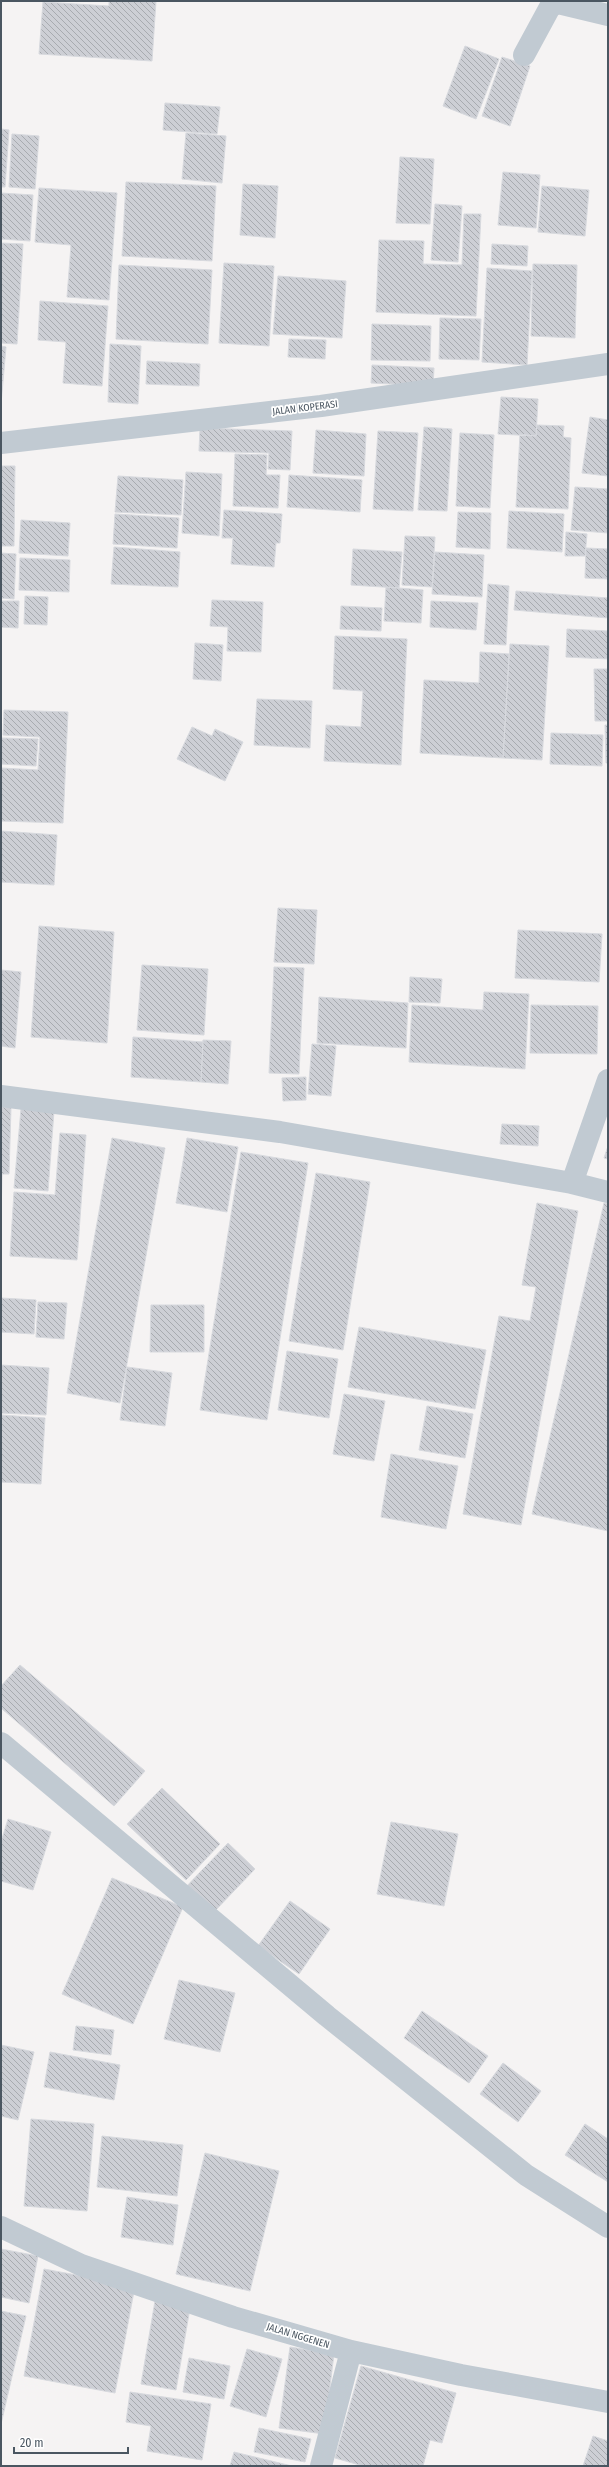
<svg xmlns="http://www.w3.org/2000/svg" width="609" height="2467" viewBox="0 0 609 2467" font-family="'Fira Sans Condensed',sans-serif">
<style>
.building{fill:url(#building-back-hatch);stroke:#d7d9de}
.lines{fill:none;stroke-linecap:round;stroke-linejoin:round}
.minor{stroke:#c1cad2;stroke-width:22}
.labels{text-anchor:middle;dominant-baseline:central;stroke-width:3.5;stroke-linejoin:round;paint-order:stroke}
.street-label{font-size:10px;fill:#4a5661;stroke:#fff}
</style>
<defs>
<pattern id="building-back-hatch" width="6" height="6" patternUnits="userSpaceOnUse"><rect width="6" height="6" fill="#cdcfd5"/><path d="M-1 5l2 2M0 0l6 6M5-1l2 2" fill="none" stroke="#a8abb0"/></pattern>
</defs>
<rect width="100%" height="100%" fill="#f5f3f3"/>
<!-- building -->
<path class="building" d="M 109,1 L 156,1 L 152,61 L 39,54 L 43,2 L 109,6 Z
M 465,46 L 499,59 L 476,119 L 443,106 Z
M 502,57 L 530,66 L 510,126 L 482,116 Z
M 165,103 L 220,107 L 217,134 L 163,130 Z
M 1,129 L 9,130 L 5,187 L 1,187 Z
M 186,133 L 226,136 L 222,183 L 182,179 Z
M 12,134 L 39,136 L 35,189 L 9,187 Z
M 400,157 L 434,159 L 430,224 L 396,223 Z
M 503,172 L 540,175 L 536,228 L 498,225 Z
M 126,182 L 216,186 L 212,261 L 122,256 Z
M 243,184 L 278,186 L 275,238 L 240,235 Z
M 542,186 L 589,190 L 585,236 L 538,232 Z
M 39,188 L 117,193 L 109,300 L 67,297 L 71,245 L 35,242 Z
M 1,193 L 33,195 L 30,241 L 1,239 Z
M 435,204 L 462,206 L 458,262 L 431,260 Z
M 464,214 L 481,214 L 476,316 L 376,312 L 379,240 L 424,241 L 423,264 L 462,265 Z
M 1,243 L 23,244 L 17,344 L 1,343 Z
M 492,244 L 528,246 L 527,266 L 491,264 Z
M 224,263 L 274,266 L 269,346 L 219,343 Z
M 533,264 L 577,265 L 575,338 L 531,336 Z
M 119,265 L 212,270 L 208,344 L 116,339 Z
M 487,268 L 532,271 L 527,365 L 482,362 Z
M 278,276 L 346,281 L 342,338 L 273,334 Z
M 40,301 L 108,306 L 102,386 L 63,383 L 66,342 L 38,340 Z
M 440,318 L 481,319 L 479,360 L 439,359 Z
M 372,324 L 431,326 L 430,361 L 371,360 Z
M 289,339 L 326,340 L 325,359 L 288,357 Z
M 110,344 L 141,346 L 138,404 L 108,402 Z
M 1,346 L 6,347 L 1,404 Z
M 147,361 L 200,364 L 199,386 L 146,384 Z
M 372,365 L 434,368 L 433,386 L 371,383 Z
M 501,397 L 538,399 L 536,436 L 498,434 Z
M 590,417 L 608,420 L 608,476 L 582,473 Z
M 537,425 L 564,426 L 563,437 L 571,438 L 568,509 L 516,507 L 520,434 L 536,436 Z
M 424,427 L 452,429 L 447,511 L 418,510 Z
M 200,428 L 292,431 L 290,470 L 268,469 L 269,453 L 199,451 Z
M 316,430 L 366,434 L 364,476 L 313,473 Z
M 378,431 L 418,433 L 413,511 L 373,509 Z
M 460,433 L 494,435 L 490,508 L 456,506 Z
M 235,454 L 267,455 L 266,475 L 280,475 L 278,508 L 233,506 Z
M 1,466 L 15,466 L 14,546 L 1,546 Z
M 186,472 L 222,474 L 219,536 L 182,533 Z
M 289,475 L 362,480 L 360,512 L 287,507 Z
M 118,476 L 183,480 L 181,515 L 115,512 Z
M 575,487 L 608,489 L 608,533 L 571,530 Z
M 224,510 L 282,514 L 280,543 L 276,543 L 274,567 L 231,564 L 233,538 L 222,538 Z
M 509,511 L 564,514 L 562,552 L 507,548 Z
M 458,512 L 491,513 L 490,549 L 456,547 Z
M 115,514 L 179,518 L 177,548 L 113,544 Z
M 21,520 L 70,523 L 68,556 L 19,553 Z
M 566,532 L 587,534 L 585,556 L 565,556 Z
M 405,536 L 435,537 L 432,587 L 402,585 Z
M 114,547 L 180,552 L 178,587 L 111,584 Z
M 586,548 L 608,549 L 608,579 L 585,578 Z
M 353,549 L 402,552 L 399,588 L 351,585 Z
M 435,552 L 484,555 L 482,597 L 432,594 Z
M 1,553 L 16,554 L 14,599 L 1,598 Z
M 20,558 L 70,560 L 69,592 L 19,590 Z
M 488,584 L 509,586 L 506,645 L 484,644 Z
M 386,587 L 423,590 L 421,623 L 384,621 Z
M 516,591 L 608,598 L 608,618 L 514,610 Z
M 25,596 L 48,597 L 47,625 L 24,624 Z
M 212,600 L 263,602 L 261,652 L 227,651 L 228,627 L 210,626 Z
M 1,601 L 19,601 L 18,628 L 1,627 Z
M 431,601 L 478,603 L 476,630 L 430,627 Z
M 341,606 L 382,608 L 381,631 L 340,629 Z
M 567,629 L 608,631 L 608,659 L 566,657 Z
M 335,636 L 407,639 L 401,765 L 324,761 L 326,725 L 361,727 L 363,691 L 333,689 Z
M 195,643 L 223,645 L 221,681 L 193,679 Z
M 510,644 L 549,646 L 542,760 L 503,758 Z
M 480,652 L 509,654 L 503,758 L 420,753 L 424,680 L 479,683 Z
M 594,669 L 608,669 L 608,721 L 595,721 Z
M 257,699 L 312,701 L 310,748 L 254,745 Z
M 4,710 L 68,712 L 63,823 L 1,821 L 1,768 L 38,770 L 40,737 L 3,735 Z
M 605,725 L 608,725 L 608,763 L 606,763 Z
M 192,727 L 212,736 L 215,729 L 243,742 L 225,781 L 177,759 Z
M 551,733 L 603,735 L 602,766 L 550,764 Z
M 1,738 L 38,739 L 36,766 L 1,764 Z
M 1,831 L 57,835 L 54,885 L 1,882 Z
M 278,908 L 317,910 L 314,964 L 274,962 Z
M 39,926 L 114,932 L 107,1043 L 31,1037 Z
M 518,930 L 602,934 L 599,982 L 515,978 Z
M 142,965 L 208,969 L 204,1035 L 137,1030 Z
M 274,967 L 304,968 L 299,1074 L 269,1073 Z
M 1,970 L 21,972 L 15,1048 L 1,1046 Z
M 410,977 L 442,979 L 440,1003 L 409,1002 Z
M 484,992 L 529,994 L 525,1069 L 409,1062 L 412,1005 L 483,1010 Z
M 319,997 L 408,1003 L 406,1048 L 317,1043 Z
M 531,1005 L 598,1006 L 597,1054 L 530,1053 Z
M 133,1037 L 203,1042 L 201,1082 L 131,1077 Z
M 203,1040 L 231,1041 L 228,1084 L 201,1082 Z
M 312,1044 L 336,1046 L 331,1096 L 308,1094 Z
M 306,1077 L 306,1100 L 283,1101 L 282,1078 Z
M 1,1107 L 11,1107 L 9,1174 L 2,1174 L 1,1218 Z
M 21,1109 L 54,1111 L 48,1191 L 14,1188 Z
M 502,1124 L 539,1126 L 538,1146 L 500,1144 Z
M 60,1133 L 86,1135 L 77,1260 L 10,1256 L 14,1192 L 55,1195 Z
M 112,1138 L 165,1148 L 120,1403 L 67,1393 Z
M 187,1138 L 238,1147 L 227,1212 L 176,1203 Z
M 608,1146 L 608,1159 L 604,1158 Z
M 241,1152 L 308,1163 L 267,1420 L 200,1410 Z
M 316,1173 L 370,1182 L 343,1350 L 289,1341 Z
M 537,1203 L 578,1211 L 521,1525 L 463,1514 L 499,1316 L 530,1321 L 536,1287 L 522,1285 Z
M 604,1203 L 608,1204 L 608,1531 L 532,1514 Z
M 1,1298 L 36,1300 L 34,1334 L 1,1332 Z
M 38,1302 L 67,1303 L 64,1339 L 36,1337 Z
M 151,1305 L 204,1305 L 204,1352 L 150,1352 Z
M 359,1327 L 486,1350 L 475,1409 L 348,1387 Z
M 287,1351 L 338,1359 L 329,1418 L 278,1410 Z
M 1,1365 L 49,1368 L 46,1415 L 1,1413 Z
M 127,1367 L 172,1373 L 165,1426 L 120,1420 Z
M 344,1394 L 385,1401 L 374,1461 L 333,1454 Z
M 427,1406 L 473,1414 L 465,1458 L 419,1450 Z
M 1,1415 L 45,1418 L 41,1484 L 1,1482 Z
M 391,1454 L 458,1466 L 446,1529 L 381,1517 Z
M 20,1665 L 145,1771 L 114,1806 L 1,1708 L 1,1686 Z
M 162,1788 L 220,1844 L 186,1880 L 127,1824 Z
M 8,1819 L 51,1832 L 33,1890 L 1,1881 L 1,1842 Z
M 391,1822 L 458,1834 L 444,1906 L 377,1894 Z
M 228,1843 L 255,1869 L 211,1915 L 184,1889 Z
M 112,1878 L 183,1907 L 133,2024 L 62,1994 Z
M 290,1901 L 330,1929 L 299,1974 L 258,1946 Z
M 179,1980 L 235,1993 L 220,2052 L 164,2039 Z
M 422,2011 L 488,2056 L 469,2083 L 404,2038 Z
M 76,2026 L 114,2030 L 111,2055 L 73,2050 Z
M 1,2045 L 34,2052 L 18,2120 L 1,2116 Z
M 50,2052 L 120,2065 L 114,2100 L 44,2087 Z
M 503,2063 L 541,2091 L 518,2122 L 480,2094 Z
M 31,2119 L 94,2124 L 87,2211 L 24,2206 Z
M 585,2124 L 608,2139 L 608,2182 L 565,2155 Z
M 102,2136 L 183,2145 L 177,2196 L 97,2187 Z
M 205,2153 L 279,2171 L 250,2291 L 176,2274 Z
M 127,2197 L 178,2205 L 173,2245 L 121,2237 Z
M 1,2249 L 38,2256 L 29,2303 L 1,2297 Z
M 44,2269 L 135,2286 L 115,2393 L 24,2376 Z
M 155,2301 L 190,2308 L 176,2390 L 141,2384 Z
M 1,2311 L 26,2316 L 1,2424 Z
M 290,2347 L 334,2354 L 324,2434 L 279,2428 Z
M 247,2349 L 282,2359 L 266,2417 L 230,2406 Z
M 189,2358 L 230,2366 L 224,2399 L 183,2392 Z
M 361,2366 L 456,2393 L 442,2443 L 430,2440 L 423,2466 L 363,2466 L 335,2458 Z
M 130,2392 L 211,2404 L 202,2460 L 147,2451 L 151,2426 L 126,2422 Z
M 259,2428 L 311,2439 L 305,2462 L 254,2452 Z
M 593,2436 L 608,2441 L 608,2466 L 583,2466 Z
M 234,2452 L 292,2466 L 230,2466 Z"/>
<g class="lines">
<!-- minor -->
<path class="minor" d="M 524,55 L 550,7 L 558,3 L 608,15
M 1,443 L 321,406 L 608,364
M 1,1096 L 280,1132 L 572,1183 L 608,1192
M 572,1183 L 608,1080
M 1,1743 L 327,2016 L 526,2175 L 608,2227
M 1,2227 L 81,2265 L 233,2317 L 351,2351 L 461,2375 L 608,2402
M 321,2466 L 351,2351"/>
</g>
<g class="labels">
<!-- street labels -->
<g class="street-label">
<text transform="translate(305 408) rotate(-7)">JALAN KOPERASI</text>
<text transform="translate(298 2336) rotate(17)">JALAN NGGENEN</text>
</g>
</g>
<!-- border -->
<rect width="609" height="2467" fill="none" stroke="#4a5661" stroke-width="4"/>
<!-- scale -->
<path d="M14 2447v6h114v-6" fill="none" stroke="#4a5661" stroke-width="2"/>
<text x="20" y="2447" font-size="12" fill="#4a5661" stroke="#ffffff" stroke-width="3" paint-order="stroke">20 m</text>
</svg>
